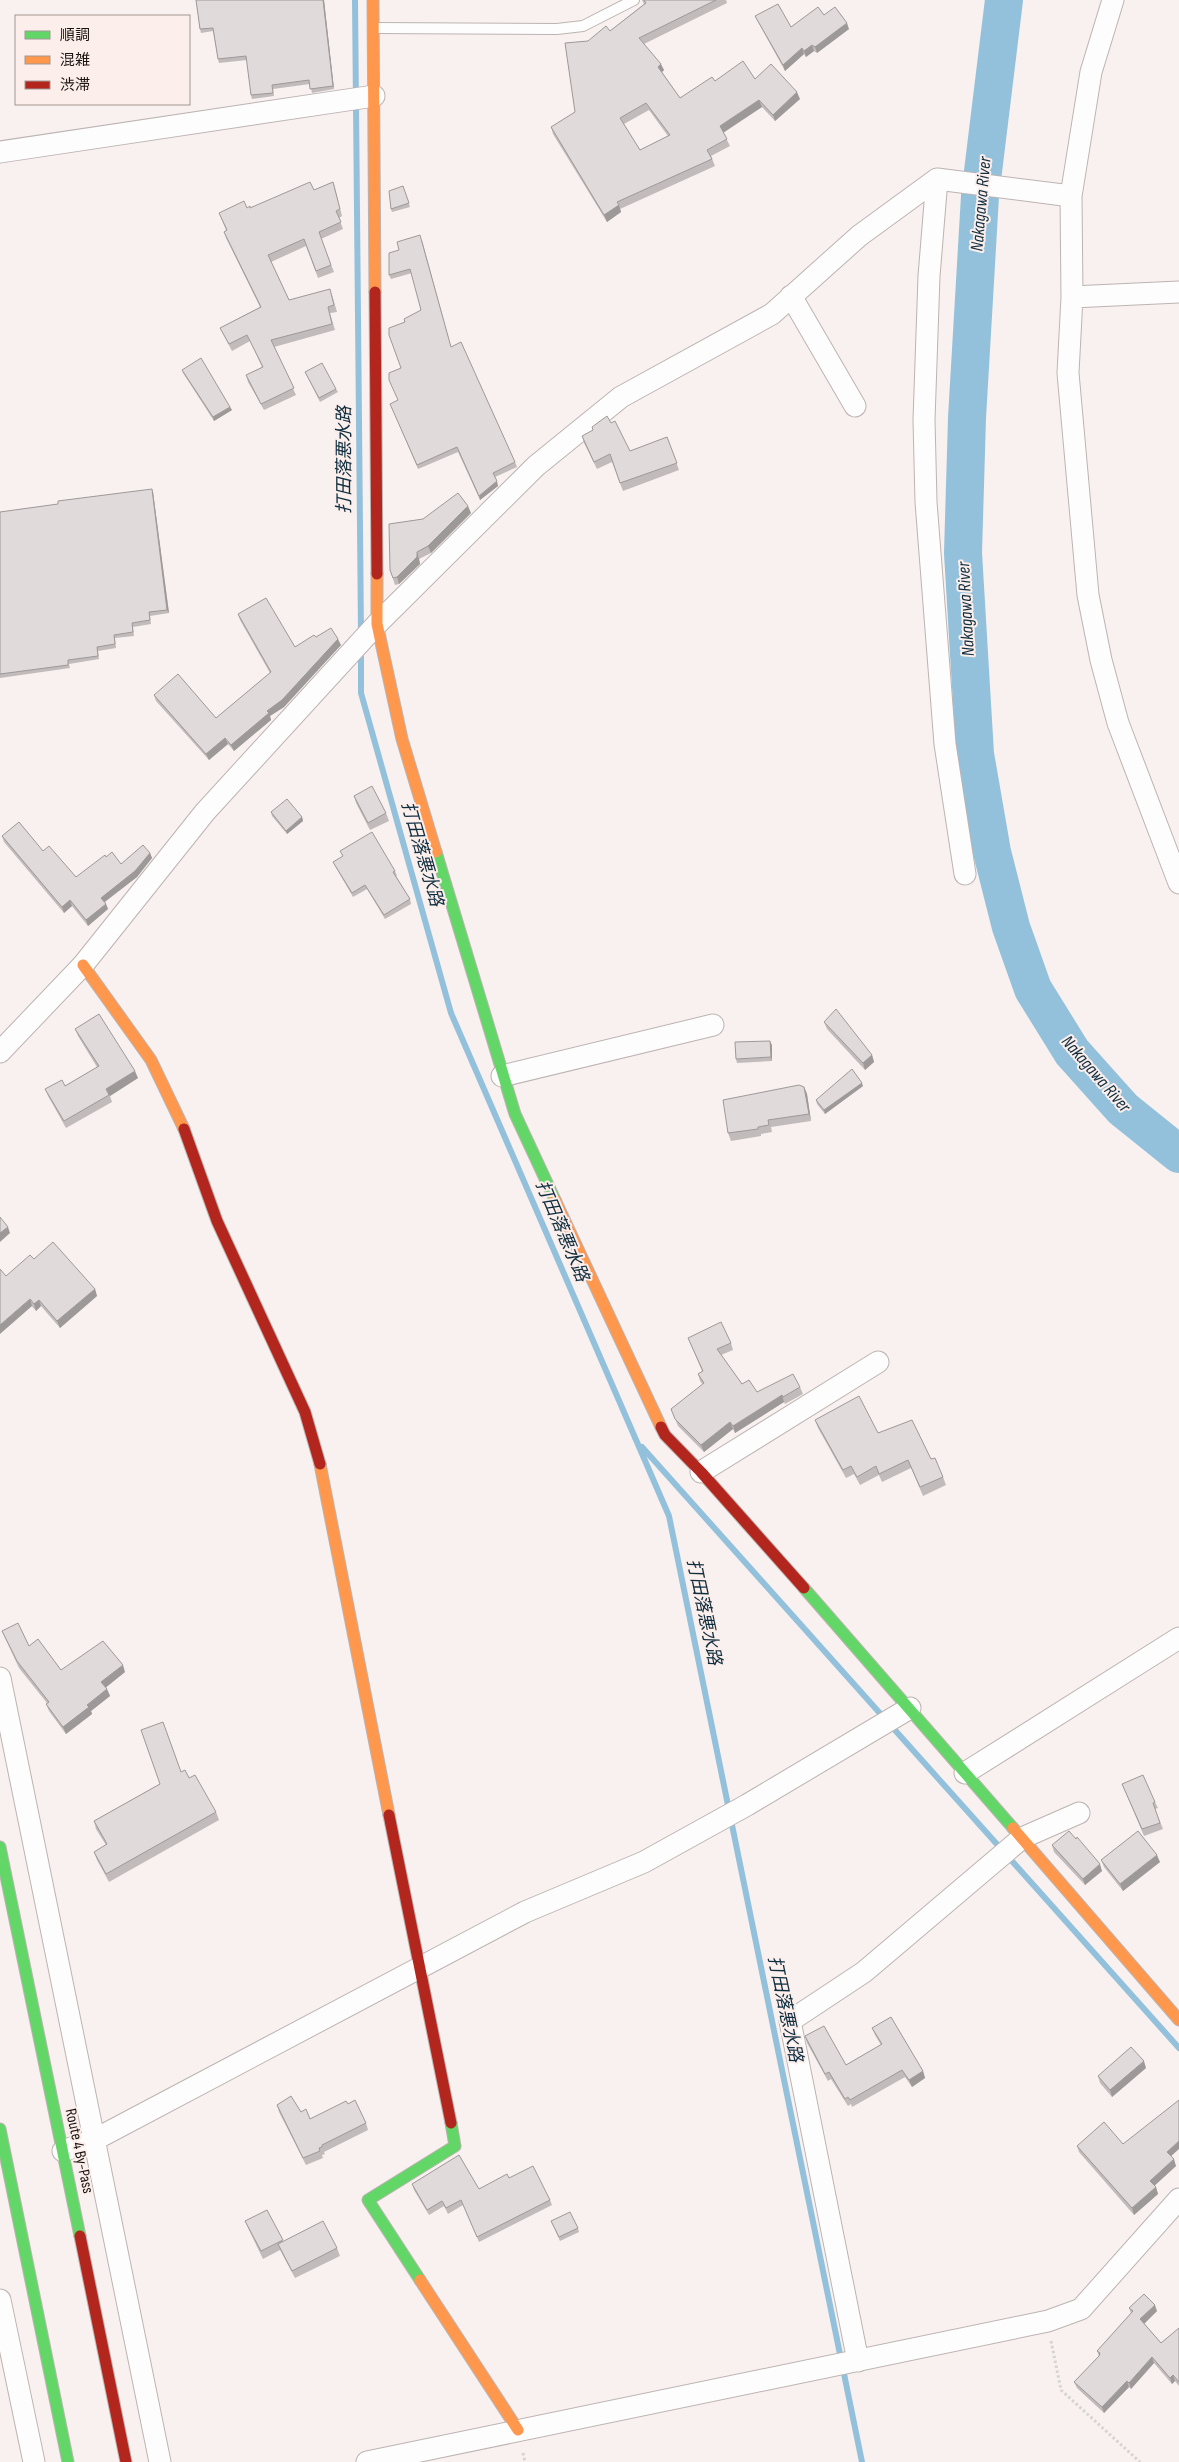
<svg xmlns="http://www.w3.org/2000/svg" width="1179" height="2462" viewBox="0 0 1179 2462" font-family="'Sofia Sans Condensed','Noto Sans JP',sans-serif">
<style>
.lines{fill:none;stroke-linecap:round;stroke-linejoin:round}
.stream{stroke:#93c1dc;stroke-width:6}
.river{stroke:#93c1dc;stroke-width:38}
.lane-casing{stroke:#bcb4b2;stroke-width:12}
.street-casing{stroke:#bcb4b2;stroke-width:23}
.fast-casing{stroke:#bcb4b2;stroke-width:13}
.slow-casing{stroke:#bcb4b2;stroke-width:13}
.jam-casing{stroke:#bcb4b2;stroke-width:13}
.path{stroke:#d5d3d3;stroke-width:3;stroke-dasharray:2.5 2.5;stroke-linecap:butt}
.lane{stroke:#fefdfd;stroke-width:10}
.street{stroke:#fefdfd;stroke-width:21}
.fast{stroke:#63d668;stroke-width:11}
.slow{stroke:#ff974d;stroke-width:11}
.jam{stroke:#b3261e;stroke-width:11}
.wall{fill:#c2bbbb;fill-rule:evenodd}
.shaded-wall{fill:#9e9999}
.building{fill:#e1dada;stroke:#9e9999;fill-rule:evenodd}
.labels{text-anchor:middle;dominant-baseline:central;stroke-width:4;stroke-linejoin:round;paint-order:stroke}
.street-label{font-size:16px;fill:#1a1311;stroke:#fcefeb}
.water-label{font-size:18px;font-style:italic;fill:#0f2e40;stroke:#fcefeb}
</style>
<rect width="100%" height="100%" fill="#f8f1ef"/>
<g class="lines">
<!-- stream -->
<path class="stream" d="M 355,0 L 361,633
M 361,650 L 361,693 L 451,1013 L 669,1516 L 862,2462
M 642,1447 L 1179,2048"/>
<!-- river -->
<path class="river" d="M 1004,0 L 980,196 L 967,418 L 963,553 L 975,754 L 992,852 L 1011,927 L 1033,989 L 1072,1052 L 1123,1109 L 1179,1154"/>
<!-- lane casing -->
<g class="lane-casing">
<path id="lane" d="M 374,28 L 557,29 L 583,26 L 634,0"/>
</g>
<!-- street casing -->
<g class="street-casing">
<path id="street" d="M 1113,0 L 1091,72 L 1071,196 L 1072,297 L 1068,373 L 1088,595 L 1101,660 L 1118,723 L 1179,883
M 0,152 L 374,96
M 937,179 L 929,276 L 924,420 L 926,502 L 945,744 L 965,874
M 791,296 L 855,406
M 1072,297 L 1179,292
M 0,1052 L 83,965 L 205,812 L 377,624 L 536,466 L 621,397 L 772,314 L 859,236 L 937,179 L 1071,196
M 502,1076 L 713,1025
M 701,1472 L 878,1362
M 0,1678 L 160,2462
M 965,1773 L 1179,1638
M 63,2151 L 94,2140 L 525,1912 L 644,1862 L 747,1805 L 910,1708
M 0,2300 L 34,2462
M 858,2361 L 790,2021 L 864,1972 L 1022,1838 L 1079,1813
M 367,2462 L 1048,2321 L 1081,2309 L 1179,2199"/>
</g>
<!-- fast casing -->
<g class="fast-casing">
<path id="fast" d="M 436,852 L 515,1114 L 555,1200
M 804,1588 L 1013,1828
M 0,1847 L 80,2236
M 0,2129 L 68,2462
M 420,2280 L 368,2200 L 455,2146 L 451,2123"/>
</g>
<!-- slow casing -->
<g class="slow-casing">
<path id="slow" d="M 373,0 L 375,292
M 377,574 L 377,624 L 402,739 L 436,852
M 83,965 L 151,1060 L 184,1129
M 555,1200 L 661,1427
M 320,1464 L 389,1815
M 1013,1828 L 1179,2020
M 420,2280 L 518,2430"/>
</g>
<!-- jam casing -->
<g class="jam-casing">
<path id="jam" d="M 375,292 L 377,574
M 184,1129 L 217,1221 L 305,1412 L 320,1464
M 661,1427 L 665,1435 L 701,1472 L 804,1588
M 389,1815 L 451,2123
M 80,2236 L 126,2462"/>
</g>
<!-- path -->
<path class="path" d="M 1051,2341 L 1061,2390 L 1140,2462
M 523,2453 L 525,2462"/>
<!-- lane -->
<use href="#lane" class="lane"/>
<!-- street -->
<use href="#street" class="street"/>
<!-- fast -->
<use href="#fast" class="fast"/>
<!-- slow -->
<use href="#slow" class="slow"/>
<!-- jam -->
<use href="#jam" class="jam"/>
</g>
<!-- wall -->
<path class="wall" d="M 196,0 L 324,0 L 334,89 L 312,93 L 310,84 L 273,89 L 274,96 L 252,99 L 251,95 L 247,60 L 219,63 L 218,59 L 213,31 L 201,33 L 200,29 Z
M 642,0 L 726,0 L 727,3 L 644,44 L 664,70 L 662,72 L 680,98 L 715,81 L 755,79 L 800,99 L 775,121 L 762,107 L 723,132 L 730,146 L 711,156 L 715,166 L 620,209 L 621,212 L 607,222 L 553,134 L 551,127 L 575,112 L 588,41 L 610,31 L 644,4 ZM 649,110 L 668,136 L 640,150 L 624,124 Z
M 824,15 L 849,29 L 817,53 L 814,51 L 806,57 L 804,54 L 785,71 L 758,22 L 755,16 L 791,27 Z
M 333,182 L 335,188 L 342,216 L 339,218 L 343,229 L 321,239 L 334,272 L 318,278 L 306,246 L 271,262 L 289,300 L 332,295 L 337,312 L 330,313 L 335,330 L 274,347 L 296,395 L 264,410 L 248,382 L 246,375 L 262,367 L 250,341 L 232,351 L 223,334 L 220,328 L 260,307 L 226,238 L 224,232 L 226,230 L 219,213 L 247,208 L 250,208 L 314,190 Z
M 403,186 L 410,207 L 392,212 L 391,209 Z
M 422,240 L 451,347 L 515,462 L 517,467 L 495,477 L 498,486 L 480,500 L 458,452 L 418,469 L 392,408 L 398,400 L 405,322 L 421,310 L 412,273 L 391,279 L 389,275 L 399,250 Z
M 182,370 L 230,407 L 232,410 L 214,421 L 183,373 Z
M 305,372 L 336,389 L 338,392 L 320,402 Z
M 611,423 L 630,451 L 667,437 L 679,470 L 623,491 L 612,462 L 597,469 L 584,443 L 582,436 Z
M 153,492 L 169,613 L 150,616 L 151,624 L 133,627 L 134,636 L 115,638 L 116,648 L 98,651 L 99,659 L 69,664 L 70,668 L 0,678 L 0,512 Z
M 471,513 L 431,553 L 419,559 L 420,564 L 399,584 L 395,585 L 390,570 Z
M 238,614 L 295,647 L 316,637 L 341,645 L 284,707 L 270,716 L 271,720 L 234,751 L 228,744 L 209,760 L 156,701 L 154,695 L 216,718 L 270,673 L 240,620 Z
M 354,796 L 386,813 L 389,821 L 370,830 L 356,803 Z
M 271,812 L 302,817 L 303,821 L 287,834 L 272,816 Z
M 2,836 L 43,851 L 76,877 L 106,857 L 121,864 L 150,853 L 152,858 L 137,877 L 105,902 L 108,909 L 88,926 L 72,906 L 64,913 L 4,842 Z
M 340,851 L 395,871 L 397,876 L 396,876 L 410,899 L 411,904 L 385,919 L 367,889 L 353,897 L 335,866 L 333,862 L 343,857 Z
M 824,1022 L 872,1055 L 874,1062 L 865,1070 L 827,1029 Z
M 75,1029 L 138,1078 L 110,1096 L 112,1102 L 66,1128 L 48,1096 L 45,1089 L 65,1086 L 97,1067 L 78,1036 Z
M 772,1045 L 772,1061 L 737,1063 L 736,1059 Z
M 863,1086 L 825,1114 L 817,1104 L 816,1100 Z
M 804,1087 L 807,1094 L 811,1121 L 771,1127 L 772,1132 L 761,1134 L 761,1136 L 731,1141 L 728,1133 Z
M 34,1259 L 95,1289 L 97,1296 L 60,1328 L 41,1306 L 36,1311 L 6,1276 Z
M 688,1338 L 731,1343 L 733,1350 L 721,1355 L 742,1384 L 757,1392 L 800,1387 L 803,1394 L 785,1404 L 784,1402 L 735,1433 L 733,1429 L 704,1452 L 678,1426 L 671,1409 L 703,1385 L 700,1381 L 698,1374 L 702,1371 Z
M 815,1420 L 878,1433 L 931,1459 L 943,1477 L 946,1485 L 923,1496 L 911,1468 L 882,1482 L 879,1475 L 860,1485 L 854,1474 L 846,1478 L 818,1428 Z
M 2,1631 L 29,1646 L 61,1670 L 125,1672 L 106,1687 L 110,1696 L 91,1711 L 92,1714 L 66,1734 L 49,1711 L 46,1704 L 47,1703 L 19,1668 L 5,1638 Z
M 181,1772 L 189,1778 L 216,1812 L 219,1820 L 109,1882 L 97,1860 L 94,1852 L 106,1845 L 96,1829 L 94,1821 Z
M 1122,1784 L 1155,1802 L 1158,1808 L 1155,1809 L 1163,1829 L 1144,1836 Z
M 1052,1845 L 1102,1871 L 1085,1885 L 1054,1852 Z
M 1101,1860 L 1160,1862 L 1123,1891 L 1104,1867 Z
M 872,2028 L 923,2071 L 925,2078 L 912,2087 L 905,2077 L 852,2107 L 851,2104 L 848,2106 L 831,2079 L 828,2081 L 807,2043 L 805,2036 L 846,2065 L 881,2045 L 875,2035 Z
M 1146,2068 L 1112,2097 L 1100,2083 L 1098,2076 Z
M 348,2104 L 366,2123 L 368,2130 L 324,2152 L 325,2154 L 322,2155 L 323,2158 L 306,2165 L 279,2112 L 277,2105 L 301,2112 L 310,2119 Z
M 1123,2144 L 1171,2156 L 1176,2166 L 1154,2186 L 1156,2187 L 1158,2194 L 1134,2215 L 1079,2152 L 1077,2146 Z
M 509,2178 L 550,2200 L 552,2205 L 479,2242 L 463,2205 L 448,2214 L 444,2206 L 429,2215 L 414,2190 L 412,2184 L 479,2189 Z
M 267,2210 L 283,2242 L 337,2248 L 340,2256 L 295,2278 L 280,2250 L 263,2259 L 248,2228 L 245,2221 Z
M 551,2221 L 578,2228 L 579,2232 L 560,2241 Z
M 1129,2308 L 1157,2311 L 1144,2323 L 1161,2343 L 1179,2328 L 1179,2386 L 1175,2381 L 1172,2384 L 1154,2363 L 1131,2389 L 1129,2387 L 1104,2413 L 1077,2388 L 1074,2382 L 1099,2356 L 1097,2351 L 1131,2313 Z"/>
<!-- shaded-wall -->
<path class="shaded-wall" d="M 323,0 L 324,0 L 334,89 L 333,86 Z
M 847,23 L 849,29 L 817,53 L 815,47 Z
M 812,45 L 814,51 L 806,57 L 804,51 Z
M 802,48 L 804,54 L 785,71 L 783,65 Z
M 661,64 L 664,70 L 660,74 L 658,67 Z
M 797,92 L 800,99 L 775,121 L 773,115 Z
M 759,100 L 762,107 L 723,133 L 720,126 Z
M 619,205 L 621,212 L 607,222 L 604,215 Z
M 230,407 L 232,410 L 214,421 L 213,417 Z
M 497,481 L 498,486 L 480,500 L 479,496 Z
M 152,489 L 153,492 L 169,613 L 167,610 Z
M 468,506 L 471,513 L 431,553 L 428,546 Z
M 417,552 L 419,559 L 420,564 L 399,584 L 397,577 Z
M 338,639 L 341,645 L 284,707 L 270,716 L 271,720 L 234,751 L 231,745 Z
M 225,738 L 228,744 L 209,760 L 206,754 Z
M 302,817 L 303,821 L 287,834 L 286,831 Z
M 150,853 L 152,858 L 137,877 L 103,903 L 101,898 Z
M 70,900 L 72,906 L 64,913 L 62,907 Z
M 106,904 L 108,909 L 88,926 L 86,920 Z
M 770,1041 L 772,1045 L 772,1061 L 771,1057 Z
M 872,1055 L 874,1062 L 865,1070 L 863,1063 Z
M 135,1071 L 138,1078 L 110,1096 L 106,1089 Z
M 862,1083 L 863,1086 L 825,1114 L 824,1110 Z
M 804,1087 L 807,1094 L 811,1121 L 809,1114 Z
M 8,1227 L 10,1233 L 0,1242 L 0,1233 Z
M 95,1289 L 97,1296 L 60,1328 L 57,1321 Z
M 30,1299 L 32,1306 L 0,1334 L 0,1325 Z
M 39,1300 L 41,1306 L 36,1311 L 34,1304 Z
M 782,1395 L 784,1402 L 735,1433 L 733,1426 Z
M 730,1422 L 733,1429 L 704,1452 L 701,1445 Z
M 123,1665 L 125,1672 L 104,1689 L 101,1682 Z
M 107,1689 L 110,1696 L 91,1711 L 92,1714 L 66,1734 L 63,1727 L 87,1705 Z
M 1157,1855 L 1160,1862 L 1123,1891 L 1120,1884 Z
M 1100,1864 L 1102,1871 L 1085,1885 L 1083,1879 Z
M 1144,2061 L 1146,2068 L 1112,2097 L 1110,2090 Z
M 923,2071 L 925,2078 L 912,2087 L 909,2080 Z
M 1179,2141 L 1179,2149 L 1169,2158 L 1167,2152 Z
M 1174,2159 L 1176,2166 L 1153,2187 L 1150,2181 Z
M 1156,2187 L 1158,2194 L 1134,2215 L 1132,2208 Z
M 1155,2305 L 1157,2311 L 1143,2325 L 1140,2319 Z
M 1152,2357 L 1154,2363 L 1131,2389 L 1129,2383 Z
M 1173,2375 L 1175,2381 L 1172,2384 L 1170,2378 Z
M 1127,2381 L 1129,2387 L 1104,2413 L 1102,2407 Z"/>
<!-- building -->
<path class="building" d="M 196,0 L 323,0 L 333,86 L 310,89 L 309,80 L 272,85 L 273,93 L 251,95 L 246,56 L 218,59 L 213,28 L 200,29 Z
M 644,0 L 716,0 L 639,38 L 661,64 L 658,67 L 680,98 L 712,77 L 715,81 L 743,61 L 755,79 L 771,64 L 797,92 L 773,115 L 759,100 L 720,126 L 727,139 L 707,150 L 712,159 L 617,202 L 619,205 L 604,215 L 551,127 L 575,112 L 565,43 L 588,41 L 606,26 L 610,31 L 646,3 ZM 646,103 L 670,135 L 640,150 L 620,118 Z
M 778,4 L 791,27 L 818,7 L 824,15 L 835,7 L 847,23 L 815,47 L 812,45 L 804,51 L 802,48 L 783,65 L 755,16 Z
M 310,182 L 314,190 L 333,182 L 340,209 L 336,211 L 341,222 L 319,232 L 331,265 L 316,271 L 304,239 L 268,255 L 289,300 L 330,289 L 334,305 L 328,307 L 332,324 L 271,340 L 294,388 L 261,404 L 246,375 L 263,367 L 247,335 L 229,344 L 220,328 L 261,307 L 224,232 L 227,230 L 219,213 L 244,201 L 247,208 L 250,206 L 250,208 Z
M 403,186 L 409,203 L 391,209 L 389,191 Z
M 420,235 L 451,347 L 461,342 L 515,462 L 493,473 L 497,481 L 479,496 L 457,447 L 417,465 L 390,404 L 398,400 L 389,380 L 389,373 L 401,368 L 389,335 L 389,328 L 405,322 L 404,319 L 421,310 L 410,269 L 389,275 L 389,253 L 399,250 L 397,242 Z
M 201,358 L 230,407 L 213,417 L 182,370 Z
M 322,363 L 336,389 L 319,398 L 305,372 Z
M 607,416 L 611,423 L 615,421 L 630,451 L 667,437 L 677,463 L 620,483 L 610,454 L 594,462 L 582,436 L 593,430 L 592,427 Z
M 152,489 L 167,610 L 149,612 L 150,620 L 132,623 L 133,632 L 114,635 L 115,644 L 97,647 L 98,656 L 68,660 L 68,665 L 0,674 L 0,512 L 58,504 L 58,501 Z
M 458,493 L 468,506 L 428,546 L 417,552 L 417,557 L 397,577 L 393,578 L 390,570 L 389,524 L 423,519 Z
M 266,598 L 295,647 L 314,635 L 316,637 L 331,628 L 338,639 L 282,700 L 267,711 L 269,713 L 231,745 L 225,738 L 206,754 L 154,695 L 178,674 L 216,718 L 271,672 L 238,614 Z
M 372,786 L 386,813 L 368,823 L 354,796 Z
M 287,799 L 302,817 L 286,831 L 271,812 Z
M 19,822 L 43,851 L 49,846 L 76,877 L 105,855 L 106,857 L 112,852 L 121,864 L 143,845 L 150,853 L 135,871 L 101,898 L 106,904 L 86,920 L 70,900 L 62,907 L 2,836 Z
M 372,832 L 395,871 L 393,872 L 410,899 L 384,915 L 365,885 L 352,893 L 333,862 L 343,856 L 340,851 Z
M 836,1009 L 872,1055 L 863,1063 L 824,1022 Z
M 99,1014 L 135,1071 L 106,1089 L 109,1095 L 64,1121 L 45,1089 L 62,1080 L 65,1086 L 99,1066 L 75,1029 Z
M 770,1041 L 771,1057 L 736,1059 L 735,1042 Z
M 852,1069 L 862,1083 L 824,1110 L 816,1100 Z
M 799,1085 L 804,1087 L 809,1114 L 768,1120 L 769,1125 L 758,1127 L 758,1129 L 728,1133 L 723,1100 Z
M 0,1217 L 8,1227 L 0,1233 Z
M 53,1242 L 95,1289 L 57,1321 L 39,1300 L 34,1304 L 30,1299 L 0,1325 L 0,1269 L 6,1276 L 30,1255 L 34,1259 Z
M 721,1322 L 731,1343 L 717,1349 L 742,1384 L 749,1380 L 757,1392 L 793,1374 L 800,1387 L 783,1397 L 782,1395 L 733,1426 L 730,1422 L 701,1445 L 675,1419 L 671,1409 L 704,1383 L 698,1374 L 703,1371 L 688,1338 Z
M 859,1396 L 878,1433 L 912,1420 L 931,1459 L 935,1458 L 943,1477 L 920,1487 L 908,1460 L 879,1474 L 876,1466 L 857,1477 L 851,1466 L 843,1470 L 815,1420 Z
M 18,1623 L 29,1646 L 38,1639 L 61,1670 L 103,1641 L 123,1665 L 101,1682 L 107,1689 L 87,1705 L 89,1707 L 63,1727 L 46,1704 L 49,1702 L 17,1661 L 2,1631 Z
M 163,1722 L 181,1772 L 185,1770 L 189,1778 L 195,1775 L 216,1812 L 106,1874 L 94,1852 L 107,1844 L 94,1821 L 160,1784 L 141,1730 Z
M 1143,1775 L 1155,1802 L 1153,1803 L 1160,1823 L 1142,1829 L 1122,1784 Z
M 1069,1831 L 1076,1839 L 1077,1837 L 1100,1864 L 1083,1879 L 1052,1845 Z
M 1138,1831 L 1157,1855 L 1120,1884 L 1101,1860 Z
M 891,2017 L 923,2071 L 909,2080 L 902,2070 L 850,2100 L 848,2097 L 845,2099 L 829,2072 L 825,2074 L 805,2036 L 824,2026 L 846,2065 L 882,2044 L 872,2028 Z
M 1131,2047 L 1144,2061 L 1110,2090 L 1098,2076 Z
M 291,2096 L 301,2112 L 306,2109 L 310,2119 L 346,2101 L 348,2104 L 355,2100 L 366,2123 L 322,2145 L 322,2147 L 319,2148 L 320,2151 L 303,2158 L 277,2105 Z
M 1179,2100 L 1179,2141 L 1167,2152 L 1174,2159 L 1150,2181 L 1156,2187 L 1132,2208 L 1077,2146 L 1104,2122 L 1123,2144 Z
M 459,2155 L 479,2189 L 507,2174 L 509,2178 L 533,2166 L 550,2200 L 477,2237 L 461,2200 L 446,2208 L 442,2201 L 427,2210 L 412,2184 Z
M 267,2210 L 283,2240 L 261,2251 L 245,2221 Z
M 570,2212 L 578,2228 L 559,2237 L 551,2221 Z
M 323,2221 L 337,2248 L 292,2271 L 278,2244 Z
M 1144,2294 L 1155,2305 L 1140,2319 L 1161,2343 L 1179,2328 L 1179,2382 L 1173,2375 L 1170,2378 L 1152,2357 L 1129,2383 L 1127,2381 L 1102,2407 L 1074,2382 L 1099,2356 L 1100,2353 L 1097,2351 L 1133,2311 L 1129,2308 Z"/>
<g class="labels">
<!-- street labels -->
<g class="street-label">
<text transform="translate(79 2151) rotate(78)">Route 4 By-Pass</text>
</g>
<!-- water labels -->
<g class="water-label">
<text transform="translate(981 204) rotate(-85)">Nakagawa River</text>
<text transform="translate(344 460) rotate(-90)">打田落悪水路</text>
<text transform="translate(966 609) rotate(-93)">Nakagawa River</text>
<text transform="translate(422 854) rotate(74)">打田落悪水路</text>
<text transform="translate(1096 1074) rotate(49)">Nakagawa River</text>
<text transform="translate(562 1231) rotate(67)">打田落悪水路</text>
<text transform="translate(704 1612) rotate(78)">打田落悪水路</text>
<text transform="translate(785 2009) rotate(78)">打田落悪水路</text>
</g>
</g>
<!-- legend -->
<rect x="15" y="15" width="175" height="90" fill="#fcefeb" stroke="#a29794"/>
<rect x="25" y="31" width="25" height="8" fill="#63d668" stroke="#a29794"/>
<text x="60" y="40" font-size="15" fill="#1a1311">順調</text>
<rect x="25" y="56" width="25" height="8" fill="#ff974d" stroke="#a29794"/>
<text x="60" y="65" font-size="15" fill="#1a1311">混雑</text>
<rect x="25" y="81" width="25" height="8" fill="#b3261e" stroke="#a29794"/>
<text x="60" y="90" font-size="15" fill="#1a1311">渋滞</text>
</svg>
